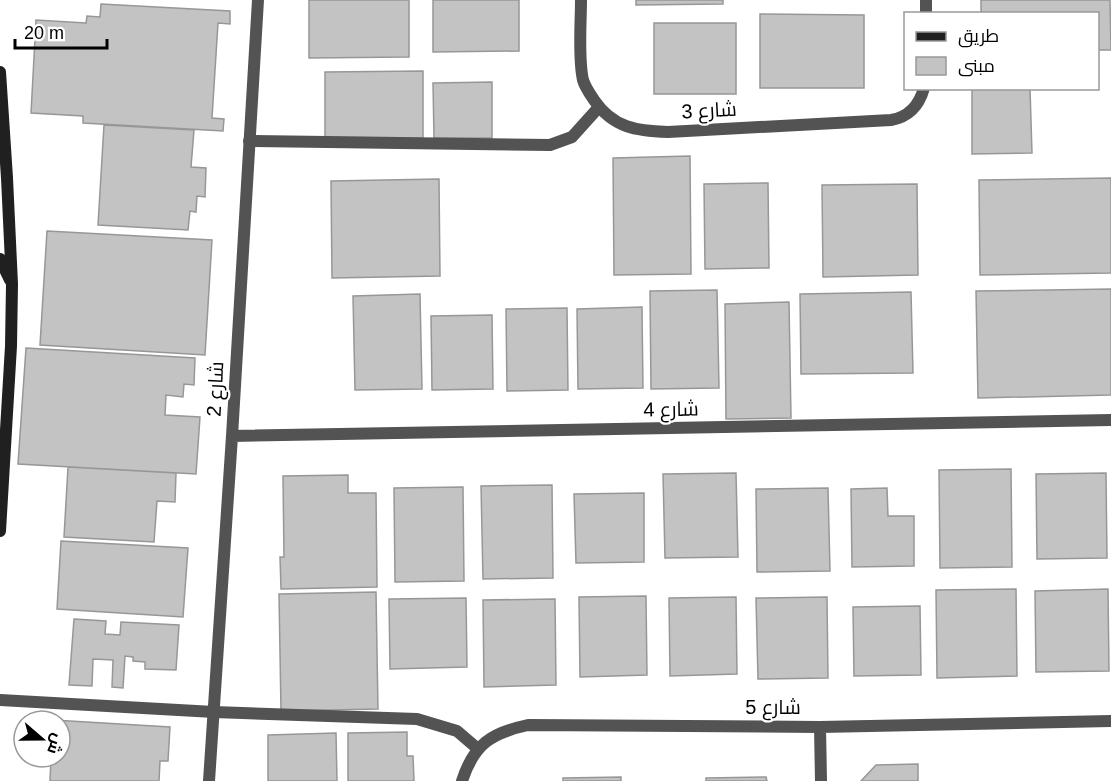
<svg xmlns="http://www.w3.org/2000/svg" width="1111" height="781" viewBox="0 0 1111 781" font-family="Arial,Cairo,sans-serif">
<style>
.building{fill:#c3c3c3;stroke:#979797;stroke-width:1.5}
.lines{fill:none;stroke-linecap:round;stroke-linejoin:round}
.lane{stroke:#535353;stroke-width:12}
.street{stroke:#535353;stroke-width:12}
.secondary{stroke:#202020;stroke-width:12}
.labels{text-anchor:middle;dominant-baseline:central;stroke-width:4.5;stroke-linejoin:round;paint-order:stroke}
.street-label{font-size:20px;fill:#000;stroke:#fff}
</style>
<rect width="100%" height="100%" fill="#fff"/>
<!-- building -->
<path class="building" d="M 309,0 L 409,0 L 409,57 L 309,58 Z
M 433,0 L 519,0 L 519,51 L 433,52 Z
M 636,0 L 723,0 L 723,4 L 636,5 Z
M 981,0 L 1110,0 L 1111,50 L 1098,50 L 1098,14 L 981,14 Z
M 101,4 L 230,11 L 230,24 L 218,23 L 212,118 L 224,119 L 223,131 L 83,123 L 83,116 L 31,113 L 36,20 L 86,23 L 87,16 L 100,17 Z
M 760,14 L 864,15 L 864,88 L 760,88 Z
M 654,23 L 736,23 L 736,94 L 654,94 Z
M 423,71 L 423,138 L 325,139 L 325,72 Z
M 492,82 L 492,138 L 434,138 L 433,83 Z
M 972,88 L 1030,88 L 1032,153 L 972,154 Z
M 104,125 L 194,130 L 191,167 L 206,168 L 205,197 L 197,196 L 196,212 L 190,211 L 188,230 L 98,225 Z
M 690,156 L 691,274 L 614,275 L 613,158 Z
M 1111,178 L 1111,273 L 980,275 L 979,180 Z
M 439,179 L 440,276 L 332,278 L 331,181 Z
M 768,183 L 769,268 L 705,269 L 704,184 Z
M 917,184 L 918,275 L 823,277 L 822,185 Z
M 47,231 L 212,240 L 205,355 L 40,345 Z
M 1111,289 L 1111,395 L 978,398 L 976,291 Z
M 717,290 L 719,388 L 651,389 L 650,291 Z
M 911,292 L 913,373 L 801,374 L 800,294 Z
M 420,294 L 422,389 L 355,390 L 353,296 Z
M 789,302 L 791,418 L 726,419 L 725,304 Z
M 642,307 L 643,388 L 578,389 L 577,309 Z
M 567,308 L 568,390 L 507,391 L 506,309 Z
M 492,315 L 493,389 L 432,390 L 431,316 Z
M 26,348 L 195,358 L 194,385 L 184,384 L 183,397 L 166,395 L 165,415 L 200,417 L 196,474 L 18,464 Z
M 68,467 L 176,473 L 175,502 L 157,501 L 154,542 L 64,537 Z
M 1011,469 L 1012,567 L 940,568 L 939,470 Z
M 736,473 L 738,557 L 665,558 L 663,474 Z
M 1106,473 L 1107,558 L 1037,559 L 1036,474 Z
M 348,475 L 348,493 L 376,493 L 377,587 L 281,589 L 280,557 L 284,557 L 283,476 Z
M 552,485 L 553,578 L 483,579 L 481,486 Z
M 463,487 L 464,581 L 395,582 L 394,488 Z
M 828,488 L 830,571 L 757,572 L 756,489 Z
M 887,488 L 888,516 L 914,516 L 914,566 L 852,567 L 851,489 Z
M 644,493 L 644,562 L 576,563 L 574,494 Z
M 61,541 L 188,548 L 183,617 L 57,609 Z
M 1016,589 L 1017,676 L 937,678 L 936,590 Z
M 1108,589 L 1109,671 L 1036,672 L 1035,591 Z
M 376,592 L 378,709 L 281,711 L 279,594 Z
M 646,596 L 647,675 L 580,677 L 579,597 Z
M 736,597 L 737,674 L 670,676 L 669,598 Z
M 827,597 L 828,678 L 758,679 L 756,598 Z
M 466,598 L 467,667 L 390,669 L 389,599 Z
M 555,599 L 556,685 L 484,687 L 483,600 Z
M 920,606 L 921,675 L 854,676 L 853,607 Z
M 74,619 L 106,621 L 105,634 L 120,635 L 121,622 L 179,625 L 176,670 L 145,669 L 145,662 L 133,661 L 133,657 L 125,656 L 123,688 L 112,687 L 113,660 L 93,659 L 92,686 L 69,685 Z
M 53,720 L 170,727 L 168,761 L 160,761 L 159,781 L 50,781 L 51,757 L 60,757 L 60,721 L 53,721 Z
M 407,732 L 407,756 L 413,756 L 414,781 L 348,781 L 348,733 Z
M 336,733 L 337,781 L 268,781 L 268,735 Z
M 918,764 L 918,781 L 861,781 L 876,765 Z
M 621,777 L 621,781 L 563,781 L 563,778 Z
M 766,777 L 767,781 L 706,781 L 706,778 Z"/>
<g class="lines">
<!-- lane -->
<path class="lane" d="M 249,141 L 550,145 L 572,137 L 599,107
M 0,700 L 214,712 L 417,719 L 457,731 L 478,749"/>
<!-- street -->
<path class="street" d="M 581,0 C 581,23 578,58 583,80 C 585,87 590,94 594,100 C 613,128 637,131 668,132 L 891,120 C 909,117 919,106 924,88
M 926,0 L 926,14
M 232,436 L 1111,420
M 820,727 L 821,781
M 209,781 L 232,436 L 258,0
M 462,781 C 474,744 491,733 528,725 L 820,727 L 1111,721"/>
<!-- secondary -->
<path class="secondary" d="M 0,72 L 7,178 L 12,284 L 11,346 L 0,531
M 0,259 L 10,280"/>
</g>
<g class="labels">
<!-- street labels -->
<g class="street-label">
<text transform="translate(709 110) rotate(-3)">شارع 3</text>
<text transform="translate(215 389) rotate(-87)">شارع 2</text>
<text transform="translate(671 409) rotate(-1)">شارع 4</text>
<text x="773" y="707">شارع 5</text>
</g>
</g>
<!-- legend -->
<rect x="904" y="12" width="195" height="78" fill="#ffffff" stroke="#999999" stroke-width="1.5"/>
<rect x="916" y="32" width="30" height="9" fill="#202020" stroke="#999999" stroke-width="1.5"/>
<text x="958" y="42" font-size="18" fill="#000000">طريق</text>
<rect x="916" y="57" width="30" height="18" fill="#c3c3c3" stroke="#999999" stroke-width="1.5"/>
<text x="958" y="72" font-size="18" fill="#000000">مبنى</text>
<!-- north arrow -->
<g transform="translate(42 739) rotate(110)"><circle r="28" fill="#ffffff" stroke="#999999" stroke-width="1.5"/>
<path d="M0-4.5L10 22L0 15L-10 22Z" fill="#000000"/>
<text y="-9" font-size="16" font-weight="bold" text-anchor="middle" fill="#000000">ش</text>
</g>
<!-- scale -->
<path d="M15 39v9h92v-9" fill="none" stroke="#000000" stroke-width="3"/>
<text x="24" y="39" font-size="18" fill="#000000" stroke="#ffffff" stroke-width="4.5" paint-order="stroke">20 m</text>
</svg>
